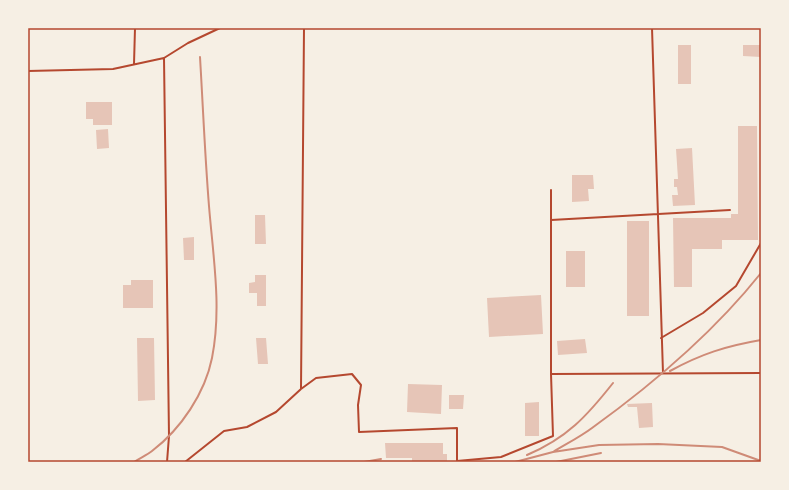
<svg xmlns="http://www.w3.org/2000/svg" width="789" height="490" viewBox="0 0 789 490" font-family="'DM Sans',sans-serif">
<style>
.building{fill:#e6c5b7}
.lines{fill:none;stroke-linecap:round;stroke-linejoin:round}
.service{stroke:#b5482f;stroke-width:2}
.rail{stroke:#cf8b77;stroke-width:2}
.neatline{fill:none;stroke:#b5482f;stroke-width:1.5}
</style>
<rect width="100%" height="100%" fill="#f6efe4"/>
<!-- building -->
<path class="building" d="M 678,45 L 691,45 L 691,84 L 678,84 Z
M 743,45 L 761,45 L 761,57 L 743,56 Z
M 86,102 L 112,102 L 112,125 L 93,125 L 93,119 L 86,119 Z
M 738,126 L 757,126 L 758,240 L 722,240 L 722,249 L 692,249 L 692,287 L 674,287 L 673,218 L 731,218 L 731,214 L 738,214 Z
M 108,129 L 109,148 L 97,149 L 96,130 Z
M 692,148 L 695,205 L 673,206 L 672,195 L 678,195 L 677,187 L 674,187 L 674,179 L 678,179 L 676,149 Z
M 572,175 L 593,175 L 594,189 L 588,189 L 589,201 L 572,202 Z
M 255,215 L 265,215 L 266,244 L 255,244 Z
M 627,221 L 649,221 L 649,316 L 627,316 Z
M 194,237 L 194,260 L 184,260 L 183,238 Z
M 566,251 L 585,251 L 585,287 L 566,287 Z
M 255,275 L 266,275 L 266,306 L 257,306 L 257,293 L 249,293 L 249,283 L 255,282 Z
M 131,280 L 153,280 L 153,308 L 123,308 L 123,285 L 131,285 Z
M 541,295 L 543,334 L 489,337 L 487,298 Z
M 137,338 L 154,338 L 155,400 L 138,401 Z
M 256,338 L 266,338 L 268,364 L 258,364 Z
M 585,339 L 587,353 L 558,355 L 557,341 Z
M 408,384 L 442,385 L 441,414 L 407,412 Z
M 449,395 L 464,395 L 463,409 L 449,409 Z
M 539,402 L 539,436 L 525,436 L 525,403 Z
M 652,403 L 653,427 L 639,428 L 637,407 L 628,407 L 627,404 Z
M 385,443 L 443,443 L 443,454 L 447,454 L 447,462 L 412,462 L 412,458 L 386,458 Z"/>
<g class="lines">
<!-- service -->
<path class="service" d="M 652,28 L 663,373
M 134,64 L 135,28
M 28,71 L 113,69 L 164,58
M 551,190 L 551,374 L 761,373
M 551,220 L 730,210
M 661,338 L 703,313 L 736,286 L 761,243
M 301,389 L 304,28
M 167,462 L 169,436 L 164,58 L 188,43 L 220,28
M 185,462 L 224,431 L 247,427 L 276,412 L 301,389 L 316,378 L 352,374 L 361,385 L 358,405 L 359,432 L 457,428 L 457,461 L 501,457 L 553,436 L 551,374"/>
<!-- rail -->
<path class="rail" d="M 670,371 C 701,354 726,346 761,340
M 553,452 C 566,444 580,437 592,428 C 653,384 714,332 761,273
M 527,455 C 567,438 587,416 613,383
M 134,462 C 140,458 147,455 152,451 C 181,429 205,393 212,358 C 222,308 213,256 209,206 C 205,157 203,107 200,57
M 364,462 L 381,459
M 515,462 L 553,452 L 599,445 L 658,444 L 722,447 L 761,461
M 556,462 L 601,453"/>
</g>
<!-- border -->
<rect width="789" height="490" fill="none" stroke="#f6efe4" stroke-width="58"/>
<rect x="29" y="29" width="731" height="432" class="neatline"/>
</svg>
